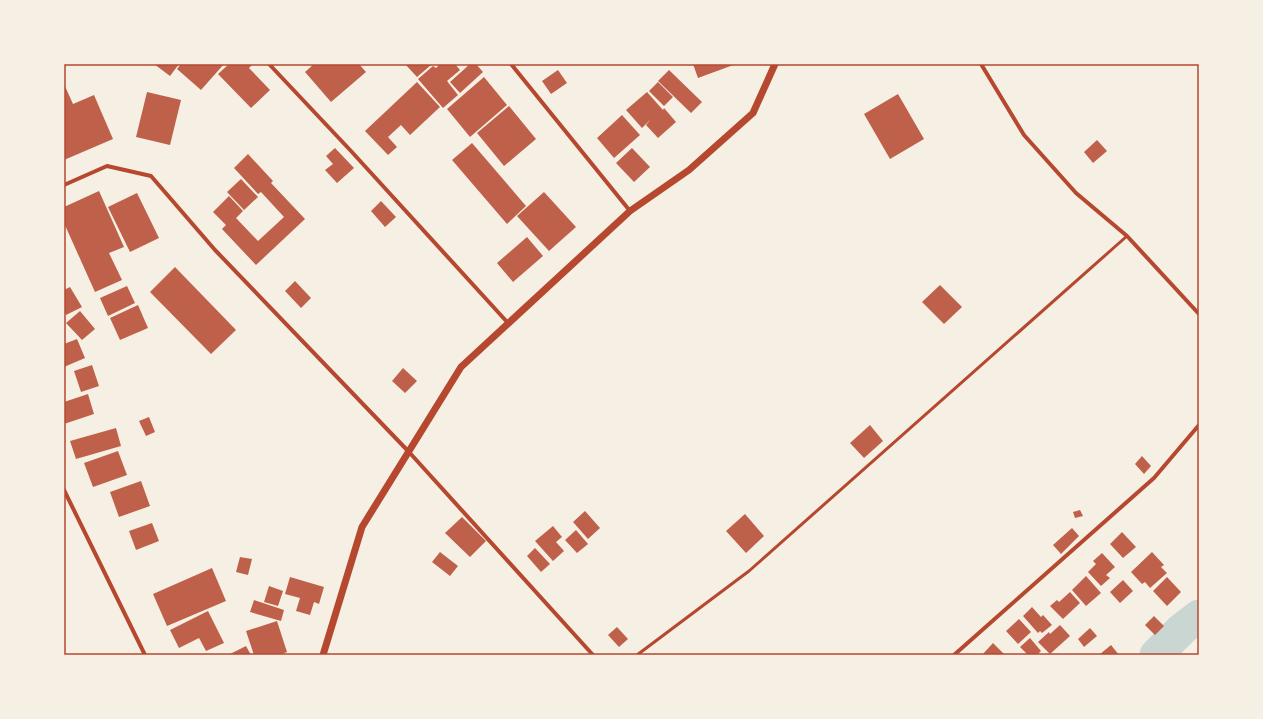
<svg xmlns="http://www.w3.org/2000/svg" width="1263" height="719" viewBox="0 0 1263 719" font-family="Bitter,serif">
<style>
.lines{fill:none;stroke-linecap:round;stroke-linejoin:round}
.river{stroke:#c9d6d2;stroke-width:33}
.building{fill:#bf614a}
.service{stroke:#b5482f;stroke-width:3}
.minor{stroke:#b5482f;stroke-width:4}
.tertiary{stroke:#b5482f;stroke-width:7}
.neatline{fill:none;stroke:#b5482f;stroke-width:1.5}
</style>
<rect width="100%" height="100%" fill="#f6efe4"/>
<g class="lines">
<!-- river -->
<path class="river" d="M 1156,655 L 1182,629 L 1199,616"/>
</g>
<!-- building -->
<path class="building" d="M 154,64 L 179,64 L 170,76 Z
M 181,64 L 224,64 L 201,90 L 177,69 Z
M 229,64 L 253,64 L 249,68 L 270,90 L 251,108 L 218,74 Z
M 314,64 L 359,64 L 366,72 L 331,102 L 305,72 Z
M 405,64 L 430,64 L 431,65 L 417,77 Z
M 440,64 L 455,64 L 460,70 L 447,81 L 458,95 L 443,108 L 418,79 L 433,66 L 436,68 Z
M 470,64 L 476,64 L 483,72 L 460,93 L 450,82 Z
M 693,64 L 736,64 L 698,78 Z
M 558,70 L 567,83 L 551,94 L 542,81 Z
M 669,70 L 702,102 L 691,113 L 658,81 Z
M 484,77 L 507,105 L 470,137 L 447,109 Z
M 417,82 L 440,107 L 410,135 L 401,125 L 388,137 L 397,147 L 388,155 L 365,131 Z
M 658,82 L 673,97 L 664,106 L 649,91 Z
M 64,84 L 73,104 L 94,95 L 113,139 L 64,160 Z
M 147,92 L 181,100 L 170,145 L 136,137 Z
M 647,92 L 663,110 L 664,108 L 676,122 L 658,138 L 646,125 L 651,119 L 642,128 L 626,110 Z
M 898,94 L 924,139 L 890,159 L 864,114 Z
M 509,106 L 536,139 L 504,166 L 477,133 Z
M 622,115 L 640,135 L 614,158 L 597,138 Z
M 1097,140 L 1107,151 L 1093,163 L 1084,152 Z
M 472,143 L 526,206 L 507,224 L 452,160 Z
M 335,148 L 354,168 L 337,183 L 325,170 L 333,164 L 326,156 Z
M 632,148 L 650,167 L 634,182 L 616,163 Z
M 248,154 L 273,181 L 271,183 L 305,219 L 256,265 L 222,229 L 226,225 L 213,212 L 229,196 L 243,211 L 236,218 L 258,241 L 284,217 L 261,192 L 258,194 L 234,168 Z
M 241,179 L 258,197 L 244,210 L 227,192 Z
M 99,191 L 124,247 L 109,253 L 122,280 L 95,292 L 64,223 L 64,207 Z
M 544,192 L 576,227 L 549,251 L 517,216 Z
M 137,193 L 159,238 L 130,252 L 108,207 Z
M 381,201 L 396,217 L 385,227 L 371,211 Z
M 527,237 L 543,256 L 513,282 L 497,263 Z
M 175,267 L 236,330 L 211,354 L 150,292 Z
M 295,281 L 311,298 L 301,308 L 285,291 Z
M 940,285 L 962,307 L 944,324 L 922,302 Z
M 127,286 L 135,303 L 108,316 L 100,298 Z
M 70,287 L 82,307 L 66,315 L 64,311 L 64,290 Z
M 138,305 L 148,328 L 120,340 L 110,318 Z
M 80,311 L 95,329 L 82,340 L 66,323 Z
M 77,339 L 85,358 L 64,367 L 64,344 Z
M 92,365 L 99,386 L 81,392 L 74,371 Z
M 403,368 L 417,381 L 405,393 L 392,381 Z
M 88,394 L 94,414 L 64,424 L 64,402 Z
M 149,417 L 155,432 L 146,436 L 139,421 Z
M 870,425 L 883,441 L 864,458 L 850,443 Z
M 116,428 L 121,446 L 76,459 L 70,441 Z
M 118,451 L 127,475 L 93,487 L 84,463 Z
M 1142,456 L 1151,466 L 1144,474 L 1135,464 Z
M 141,481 L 150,506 L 119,517 L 110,492 Z
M 1080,510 L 1083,516 L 1075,518 L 1073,512 Z
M 585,511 L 600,528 L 588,539 L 573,522 Z
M 745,514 L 764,536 L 746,553 L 726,531 Z
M 462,517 L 486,541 L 470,557 L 445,533 Z
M 152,523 L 159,541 L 136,550 L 129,531 Z
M 553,526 L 562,537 L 556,542 L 564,551 L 553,561 L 535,541 Z
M 1072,528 L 1079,536 L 1061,554 L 1053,545 Z
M 576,530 L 588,544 L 577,553 L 565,540 Z
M 1122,532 L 1136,547 L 1123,558 L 1110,544 Z
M 535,548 L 550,564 L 541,572 L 527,556 Z
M 440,552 L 458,566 L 450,576 L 432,562 Z
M 1152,552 L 1164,565 L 1161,567 L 1167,573 L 1150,588 L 1145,582 L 1142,584 L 1131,572 Z
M 1102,553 L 1115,567 L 1106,575 L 1110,578 L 1101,586 L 1088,572 L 1096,564 L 1093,561 Z
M 240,557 L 252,559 L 248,575 L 236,572 Z
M 212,568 L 226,601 L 167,626 L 153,594 Z
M 1086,576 L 1101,593 L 1086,606 L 1072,590 Z
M 290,577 L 324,587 L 319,604 L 314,602 L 310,615 L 296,611 L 300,598 L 285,594 Z
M 1167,577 L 1181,592 L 1167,606 L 1153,591 Z
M 1123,580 L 1133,591 L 1120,603 L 1110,592 Z
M 269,586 L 283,591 L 278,606 L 264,602 Z
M 1070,592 L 1080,603 L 1063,619 L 1050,606 L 1057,600 L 1059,602 Z
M 254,600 L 284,610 L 281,621 L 250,612 Z
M 1032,607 L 1041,617 L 1043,615 L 1052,625 L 1042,633 L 1040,631 L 1038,633 L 1023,616 Z
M 208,611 L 224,643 L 206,651 L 199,638 L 179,648 L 170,630 Z
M 1154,616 L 1164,626 L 1155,635 L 1145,625 Z
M 1019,619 L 1031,632 L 1018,644 L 1006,631 Z
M 277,621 L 287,652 L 280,655 L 254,655 L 246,631 Z
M 1060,625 L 1070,636 L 1050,654 L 1038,642 L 1049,632 L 1050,634 Z
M 617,627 L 628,639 L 619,647 L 608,635 Z
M 1090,628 L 1097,636 L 1084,647 L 1078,639 Z
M 1030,638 L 1041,651 L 1037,655 L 1028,655 L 1020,647 Z
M 993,643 L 1005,655 L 982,655 Z
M 1111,645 L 1119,655 L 1099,655 Z
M 246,646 L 251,655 L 228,655 Z"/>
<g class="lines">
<!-- service -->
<path class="service" d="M 637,655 L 749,571 L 1127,236"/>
<!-- minor -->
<path class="minor" d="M 269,64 L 351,151 L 508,323
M 511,64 L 630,211
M 981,64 L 1024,135 L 1076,193 L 1127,236 L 1199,314
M 64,185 L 107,166 L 151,176 L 215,250 L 409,452 L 593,655
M 64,490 L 145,655
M 954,655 L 1154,478 L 1199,425"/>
<!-- tertiary -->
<path class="tertiary" d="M 323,655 L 362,527 L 461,367 L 630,211 L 689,170 L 753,113 L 775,64"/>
</g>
<!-- border -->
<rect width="1263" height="719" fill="none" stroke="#f6efe4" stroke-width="130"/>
<rect x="65" y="65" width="1133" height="589" class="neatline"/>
</svg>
